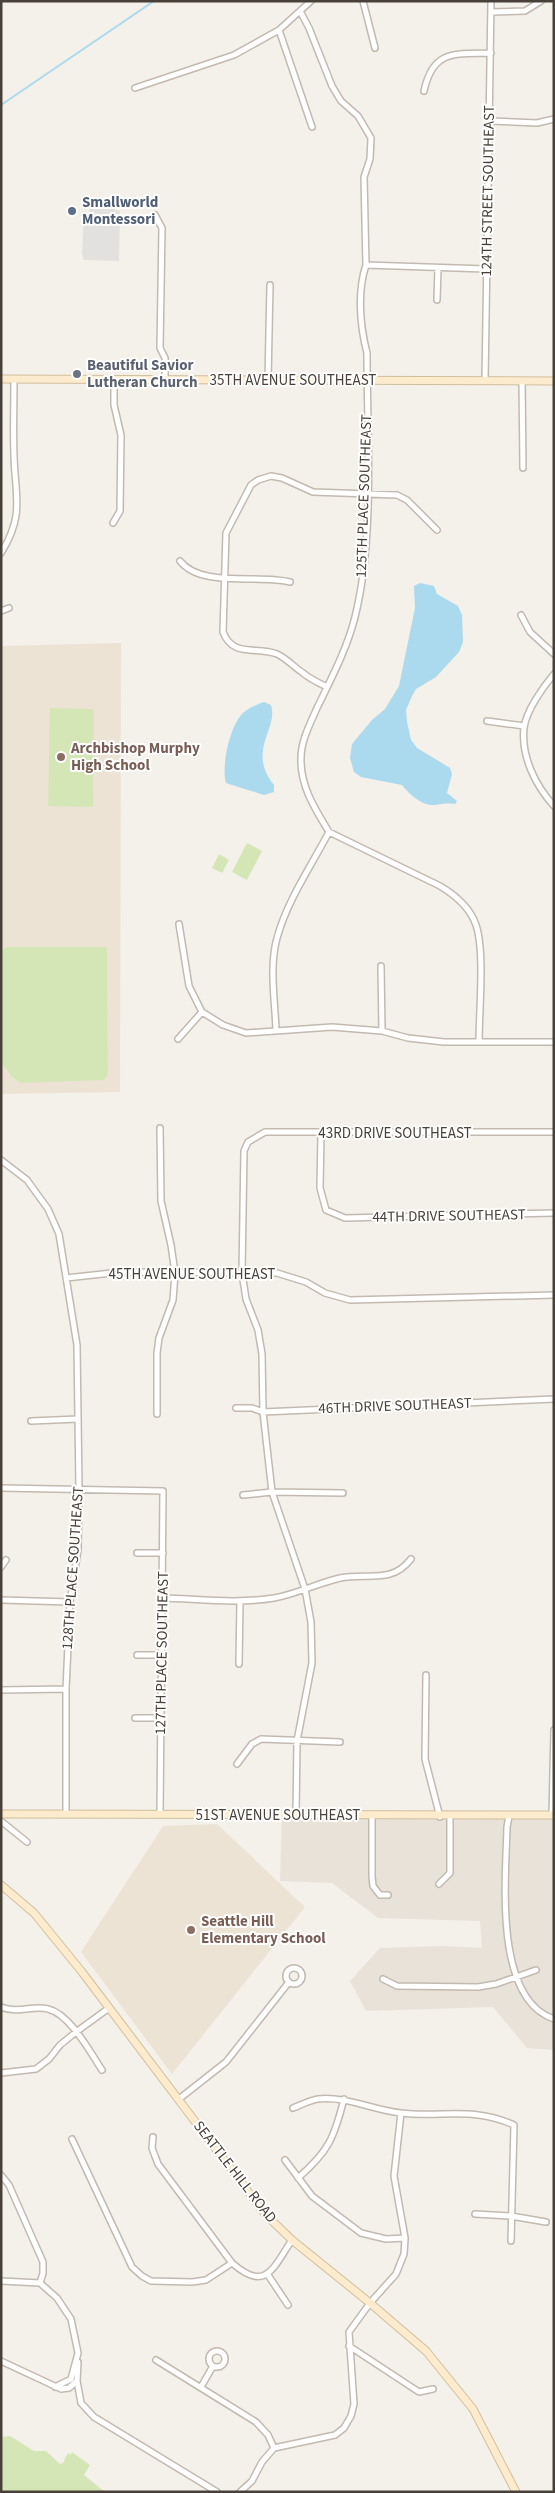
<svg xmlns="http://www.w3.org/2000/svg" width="555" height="2493" viewBox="0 0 555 2493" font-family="'Source Sans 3',sans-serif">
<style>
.residential{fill:#e8e2d9}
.education{fill:#ece3d5}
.green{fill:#d5e6b6}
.parking{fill:#e3e1df}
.water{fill:#abd9ed}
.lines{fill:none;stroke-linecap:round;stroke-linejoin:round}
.stream{stroke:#abd9ed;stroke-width:2}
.street-casing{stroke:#c2bab0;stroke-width:8}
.secondary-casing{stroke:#d1be9d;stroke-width:9}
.street{stroke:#fff;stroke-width:5}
.secondary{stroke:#fceccd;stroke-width:7}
.service-dot{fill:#5c6f8a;stroke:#fff;stroke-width:2}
.worship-dot{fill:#6b7280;stroke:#fff;stroke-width:2}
.education-dot{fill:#8d6e63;stroke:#fff;stroke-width:2}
.labels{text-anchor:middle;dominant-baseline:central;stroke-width:4;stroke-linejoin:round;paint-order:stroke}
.street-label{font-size:15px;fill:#484039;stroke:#fff}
.service-label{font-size:15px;font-weight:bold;fill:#4e5e75;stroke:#fff;text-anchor:start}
.worship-label{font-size:15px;font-weight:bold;fill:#5b616d;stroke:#fff;text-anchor:start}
.education-label{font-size:15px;font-weight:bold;fill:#785e54;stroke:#fff;text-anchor:start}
</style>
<rect width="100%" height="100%" fill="#f4f0ea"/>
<!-- residential -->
<path class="residential" d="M 282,1814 L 554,1815 L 554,2050 L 527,2048 L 493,2007 L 366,2011 L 350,1981 L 380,1948 L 443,1946 L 482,1948 L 480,1921 L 378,1918 L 332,1883 L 280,1881 Z"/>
<!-- education -->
<path class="education" d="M 121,643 L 120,1092 L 1,1094 L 1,646 Z
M 217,1824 L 305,1907 L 172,2074 L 81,1952 L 163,1826 Z"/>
<!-- green -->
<path class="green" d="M 50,708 L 94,709 L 93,807 L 48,806 Z
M 247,843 L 262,851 L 247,880 L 232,872 Z
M 219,854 L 229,860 L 222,873 L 212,868 Z
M 6,947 L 107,947 L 108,1075 L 104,1080 L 20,1083 L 12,1077 L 1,1062 L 1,952 Z
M 10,2436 L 34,2451 L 46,2451 L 60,2464 L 63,2463 L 68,2453 L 70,2455 L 72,2452 L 90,2465 L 84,2475 L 105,2492 L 1,2492 L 1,2437 Z"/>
<!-- parking -->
<path class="parking" d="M 89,203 L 109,203 L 109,206 L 115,206 L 115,210 L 120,211 L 119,261 L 84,260 L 82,254 L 84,215 L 90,215 Z"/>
<!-- water -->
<path class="water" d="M 420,583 L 434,586 L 437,594 L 458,606 L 462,615 L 463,642 L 459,652 L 436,677 L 416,689 L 412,696 L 406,710 L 407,722 L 411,740 L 417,748 L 450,768 L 452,774 L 447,793 L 457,801 L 455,804 C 447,802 442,804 435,805 C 422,806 409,794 402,785 L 361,777 L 354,772 L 350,758 L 352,744 L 372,720 L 385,709 L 399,686 L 415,608 L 414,586 Z
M 264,702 L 271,705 C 279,729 246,750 274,785 L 274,792 L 264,795 L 226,783 C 221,766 230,725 243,713 C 249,708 257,704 264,702 Z"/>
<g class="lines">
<!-- stream -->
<path class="stream" d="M 1,105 L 154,1"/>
<!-- street casing -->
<g class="street-casing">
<path id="street" d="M 363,1 L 375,48
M 491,12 L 525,11 L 541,1
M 279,30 L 312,127
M 135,88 L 234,55 L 279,30 L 311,1
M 424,91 C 433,49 455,54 491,53
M 490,121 L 537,123 L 554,119
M 155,215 L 162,228 L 160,348 L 165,358 L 165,379
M 366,265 L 486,269
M 437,300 L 438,268
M 268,380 L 270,285
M 485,381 L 491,1
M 522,381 L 523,468
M 113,523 L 120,511 L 121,435 L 114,405 L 114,379
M 1,553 C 25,515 15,496 14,456 C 13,430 14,404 14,379
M 180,561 C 201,588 258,574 290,582
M 1,611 L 9,608
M 521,615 L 530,632 L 554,654
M 554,674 C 543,687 526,711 524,728 C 521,756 535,785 554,806
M 327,687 C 319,683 310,679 303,673 C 294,667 286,658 277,654 C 256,646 233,658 223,632 L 226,533 L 251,485 L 258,480 L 271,476 L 282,478 L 313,492 L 397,495 L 407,500 L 437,530
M 487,721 L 524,726
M 329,832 L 440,886 C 455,895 470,907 476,925 C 485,951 479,1012 479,1042
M 179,924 L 189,986 L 202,1012
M 381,966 L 382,1031
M 276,1030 C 275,1001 269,967 277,938 C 287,901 311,866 329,832 C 315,809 300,786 301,758 C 301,741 310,724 317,708 C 331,679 347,649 355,617 C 375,537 367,436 367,353 C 360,326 357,292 366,265 L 364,177 L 370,159 L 371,138 L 358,116 L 341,101 L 332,86 L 309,28 L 300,11
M 178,1039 L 202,1012 L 223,1025 L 246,1033 L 332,1027 L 382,1031 L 408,1038 L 444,1042 L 554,1042
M 321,1133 L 320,1188 L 326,1210 L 345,1218 L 554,1213
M 1,1160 L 27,1180 L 48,1209 L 59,1234 L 77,1345 L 79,1489 L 78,1550 L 70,1602 L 66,1689 L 66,1814
M 66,1278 L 121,1272 L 277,1273 L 306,1282 L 325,1293 L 350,1300 L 554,1295
M 236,1408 L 252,1408 L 263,1412 L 554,1399
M 157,1414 L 157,1353 L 159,1338 L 173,1300 L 175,1273 L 171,1245 L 161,1201 L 160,1128
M 31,1421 L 78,1419
M 1,1488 L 163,1491 L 160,1814
M 243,1495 L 272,1492 L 343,1493
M 137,1553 L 163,1553
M 1,1567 L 6,1560
M 163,1598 C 199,1599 238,1604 274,1598 C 297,1594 318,1583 340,1578 C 367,1572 391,1585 411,1559
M 1,1600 L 70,1602
M 137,1655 L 162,1655
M 239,1664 L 240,1601
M 426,1675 L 425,1759 L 440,1817
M 1,1690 L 66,1689
M 135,1718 L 161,1718
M 237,1764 L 252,1744 L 261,1739 L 340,1742
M 296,1815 L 297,1741 L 312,1663 L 311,1622 L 305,1589 L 272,1492 L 263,1412 L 262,1354 L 258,1330 L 246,1299 L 242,1273 L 244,1151 L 248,1142 L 265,1132 L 554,1132
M 552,1815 L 554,1730
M 372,1816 L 372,1876 L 373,1886 L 380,1895 L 388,1895
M 509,1816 L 507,1827 C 506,1876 493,1999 554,2019
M 1,1821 L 27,1842
M 439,1884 L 450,1873 L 450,1816
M286 1976a8 8 0 1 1 16 0a8 8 0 1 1-16 0Z
M 383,1979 L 397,1986 L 478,1987 L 496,1984 L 536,1970
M 1,2007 C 18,2014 33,2005 48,2009 C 70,2014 90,2052 102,2070
M 1,2073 L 36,2069 L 49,2059 L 60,2045 L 76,2032 L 109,2008
M 179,2099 L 226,2062 L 289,1982
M 293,2108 C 301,2105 310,2100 318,2099 C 347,2096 372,2110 401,2113 C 442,2118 472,2106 514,2125 L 511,2241
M 153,2137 L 152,2148 L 158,2164 L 232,2263 C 266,2293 273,2268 292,2240
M 72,2139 L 132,2267 L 142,2276 L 151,2281 L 192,2282 L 206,2280 L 232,2263
M 285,2160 L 312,2196 L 361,2233 L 386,2239 L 405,2238
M 1,2175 L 9,2185 L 43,2262 L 43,2273 L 40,2283 L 57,2298 L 71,2319 L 78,2353 L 71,2379 L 55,2387
M 298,2178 C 329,2151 334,2138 344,2099
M 475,2214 L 511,2216 L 546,2222
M 268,2275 L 288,2305
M 1,2281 L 40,2283
M 349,2346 L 419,2392 L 433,2389
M209 2359a8 8 0 1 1 16 0a8 8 0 1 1-16 0Z
M 156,2360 L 256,2422 L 268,2435 L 274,2448
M 1,2361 L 61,2389 L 69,2388 L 77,2381 L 78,2362
M 77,2381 L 81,2403 L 94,2417 L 217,2492
M 201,2387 L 213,2366
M 240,2492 L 252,2481 L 262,2462 L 274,2448 L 335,2435 L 344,2428 L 351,2416 L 354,2404 L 349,2332 L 370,2303 L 396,2274 L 404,2254 L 405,2238 L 394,2176 L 401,2113"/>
</g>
<!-- secondary casing -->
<g class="secondary-casing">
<path id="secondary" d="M 1,379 L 554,381
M 1,1814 L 554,1815
M 1,1885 L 34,1913 L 82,1972 L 265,2214 L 292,2240 L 370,2303 L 426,2351 L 473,2409 L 516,2492"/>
</g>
<!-- street -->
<use href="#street" class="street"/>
<!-- secondary -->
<use href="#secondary" class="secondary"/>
</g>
<!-- markers -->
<circle class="service-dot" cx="72" cy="211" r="5"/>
<circle class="worship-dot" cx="77" cy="374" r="5"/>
<g class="education-dot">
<circle cx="61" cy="757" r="5"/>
<circle cx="191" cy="1930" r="5"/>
</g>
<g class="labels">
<!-- street labels -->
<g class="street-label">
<text transform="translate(488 191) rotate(-89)">124TH STREET SOUTHEAST</text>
<text x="293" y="380">35TH AVENUE SOUTHEAST</text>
<text transform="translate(364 496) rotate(-88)">125TH PLACE SOUTHEAST</text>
<text x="395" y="1133">43RD DRIVE SOUTHEAST</text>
<text transform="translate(449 1216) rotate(-1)">44TH DRIVE SOUTHEAST</text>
<text x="192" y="1274">45TH AVENUE SOUTHEAST</text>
<text transform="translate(395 1406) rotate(-2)">46TH DRIVE SOUTHEAST</text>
<text transform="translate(73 1568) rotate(-86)">128TH PLACE SOUTHEAST</text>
<text transform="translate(162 1653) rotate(-89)">127TH PLACE SOUTHEAST</text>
<text x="278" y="1815">51ST AVENUE SOUTHEAST</text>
<text transform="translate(235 2172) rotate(52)">SEATTLE HILL ROAD</text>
</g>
<!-- service labels -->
<g class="service-label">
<text x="82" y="202">Smallworld<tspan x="82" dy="17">Montessori</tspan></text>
</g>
<!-- worship labels -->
<g class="worship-label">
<text x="87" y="365">Beautiful Savior<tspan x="87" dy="17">Lutheran Church</tspan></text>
</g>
<!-- education labels -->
<g class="education-label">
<text x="71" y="748">Archbishop Murphy<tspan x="71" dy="17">High School</tspan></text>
<text x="201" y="1921">Seattle Hill<tspan x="201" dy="17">Elementary School</tspan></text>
</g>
</g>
<!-- border -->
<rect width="555" height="2493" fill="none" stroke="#484039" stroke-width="5"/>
</svg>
